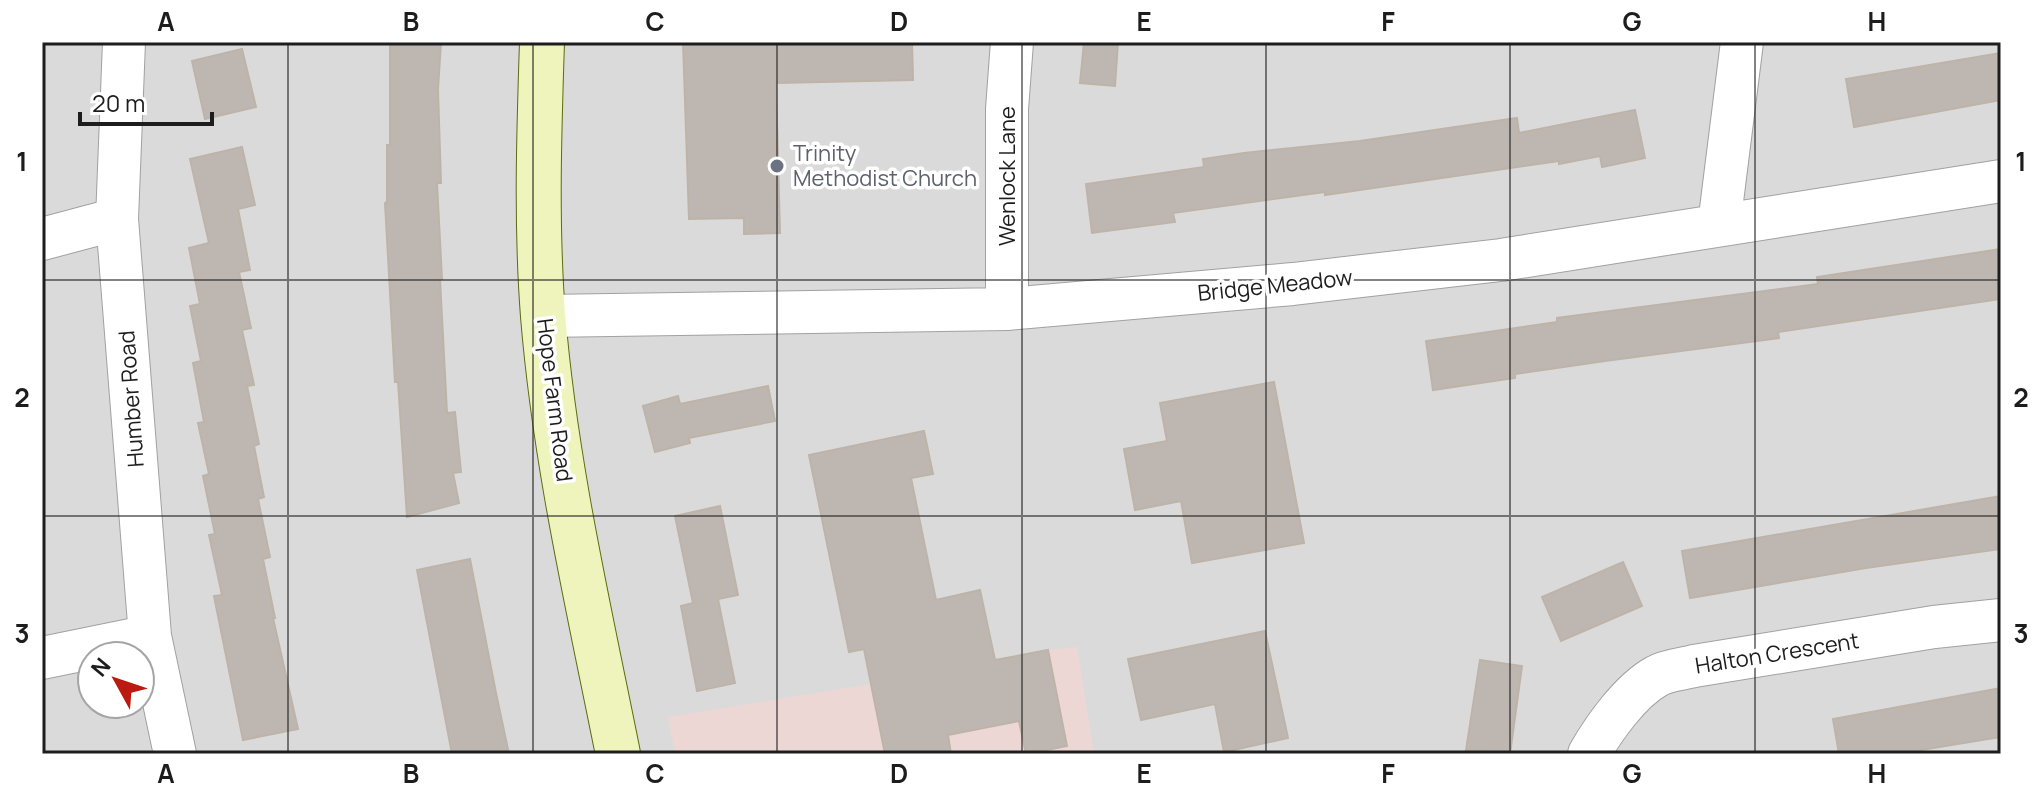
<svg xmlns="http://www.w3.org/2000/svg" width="2043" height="796" viewBox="0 0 2043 796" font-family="Manrope,sans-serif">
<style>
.residential{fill:#dbdada;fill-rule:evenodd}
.commercial{fill:#edd7d5}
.building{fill:#beb7b1;stroke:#beb3a8;stroke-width:2}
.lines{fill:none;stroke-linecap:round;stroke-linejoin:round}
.street-casing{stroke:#a1a1a1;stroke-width:44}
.secondary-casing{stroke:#5c6b0e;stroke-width:46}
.street{stroke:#fff;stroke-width:42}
.secondary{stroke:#eef4bc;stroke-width:44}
.grid{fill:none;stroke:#1d1d1d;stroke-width:2;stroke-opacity:0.55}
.worship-dot{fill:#6b7280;stroke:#fff;stroke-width:3}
.labels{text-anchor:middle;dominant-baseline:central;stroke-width:7;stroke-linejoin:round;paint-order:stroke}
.worship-label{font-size:22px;fill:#5b616d;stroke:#fff;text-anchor:start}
.street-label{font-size:22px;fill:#1d1d1d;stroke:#fff}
.neatline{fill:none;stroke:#1d1d1d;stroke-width:3}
.grid-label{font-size:26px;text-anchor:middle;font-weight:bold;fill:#1d1d1d}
</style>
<rect width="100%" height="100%" fill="#eeebe4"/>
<!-- residential -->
<path class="residential" d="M 42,42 L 2001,42 L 2001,754 L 42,754 ZM 92,656 L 140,656 L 140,704 L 92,704 Z"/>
<!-- commercial -->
<path class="commercial" d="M 1077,647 L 1094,754 L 675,754 L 668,717 L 871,684 L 1048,650 Z"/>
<!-- building -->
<path class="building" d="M 390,42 L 441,42 L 438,90 L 441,183 L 437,183 L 442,279 L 440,279 L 447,413 L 455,412 L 461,472 L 453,473 L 459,503 L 407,517 L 398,382 L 395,382 L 385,203 L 387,202 L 387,145 L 390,145 Z
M 683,42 L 912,42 L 913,80 L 776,83 L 780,233 L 744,234 L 744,218 L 689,219 Z
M 1084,42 L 1118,42 L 1115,86 L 1080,83 Z
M 242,49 L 256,107 L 205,119 L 192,61 Z
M 2001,53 L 2001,100 L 1854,127 L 1846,79 Z
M 1635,110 L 1645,158 L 1602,167 L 1600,156 L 1559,164 L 1559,161 L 1325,195 L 1325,192 L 1173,213 L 1175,222 L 1092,233 L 1086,184 L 1204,167 L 1203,159 L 1244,153 L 1360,141 L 1517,118 L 1519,133 Z
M 242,147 L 255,205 L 238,209 L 250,270 L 239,272 L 251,328 L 242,330 L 254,385 L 247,386 L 259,444 L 254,446 L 264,497 L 258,499 L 270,557 L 263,559 L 275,618 L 273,618 L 298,729 L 243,740 L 214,596 L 222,595 L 209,535 L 215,534 L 203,476 L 209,474 L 198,423 L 204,422 L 193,363 L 201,361 L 190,306 L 200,304 L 189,248 L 209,243 L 190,159 Z
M 2001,249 L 2001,299 L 1778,332 L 1779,338 L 1605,361 L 1515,374 L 1515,378 L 1433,390 L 1426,341 L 1557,322 L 1557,318 L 1818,284 L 1817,277 Z
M 1274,382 L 1304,543 L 1192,563 L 1181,501 L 1135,510 L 1124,449 L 1167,441 L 1160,403 Z
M 768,386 L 775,421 L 689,438 L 690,443 L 655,452 L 643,406 L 678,396 L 680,404 Z
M 924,431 L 933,474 L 911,478 L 936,600 L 980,590 L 995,660 L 1048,650 L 1067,746 L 1026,754 L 1019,721 L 948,735 L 951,754 L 885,754 L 864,649 L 849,652 L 809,455 Z
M 2001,496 L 2001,549 L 1866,568 L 1690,598 L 1682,551 Z
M 720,506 L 738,595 L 718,599 L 735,683 L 697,691 L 681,606 L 693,603 L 675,516 Z
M 470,559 L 496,693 L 509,754 L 452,754 L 417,570 Z
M 1623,562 L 1642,606 L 1561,641 L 1542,597 Z
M 1265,631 L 1288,738 L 1224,752 L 1215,704 L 1141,720 L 1128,659 Z
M 1480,660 L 1522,666 L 1510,754 L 1466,750 Z
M 2001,688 L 2001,737 L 1921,750 L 1921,754 L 1839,754 L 1833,719 Z"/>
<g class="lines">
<!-- street casing -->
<g class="street-casing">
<path id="street" d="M 124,42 L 117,219 L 150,636 L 175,754
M 1719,225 L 1742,42
M 42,239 L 117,219
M 1007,309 L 1007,109 L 1012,42
M 543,316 L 1007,309 L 1293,284 L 1501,260 L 2001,181
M 42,658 L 150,636
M 1589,754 C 1604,728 1630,691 1657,676 C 1667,670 1683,669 1694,666 L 1934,627 L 2001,620"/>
</g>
<!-- secondary casing -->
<g class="secondary-casing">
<path id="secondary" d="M 542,42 C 539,133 536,225 543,316 C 555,463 589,609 618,754"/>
</g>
<!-- street -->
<use href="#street" class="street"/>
<!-- secondary -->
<use href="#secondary" class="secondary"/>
</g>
<!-- grid -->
<path class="grid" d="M 288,42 L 288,754M 533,42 L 533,754M 777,42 L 777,754M 1022,42 L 1022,754M 1266,42 L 1266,754M 1510,42 L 1510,754M 1755,42 L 1755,754M 42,280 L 2001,280M 42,516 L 2001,516"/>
<!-- markers -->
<circle class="worship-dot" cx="777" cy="166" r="8"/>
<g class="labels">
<!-- worship labels -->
<g class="worship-label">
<text x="793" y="153">Trinity<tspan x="793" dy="25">Methodist Church</tspan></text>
</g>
<!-- street labels -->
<g class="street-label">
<text transform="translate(1007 176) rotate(-90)">Wenlock Lane</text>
<text transform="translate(1275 285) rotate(-6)">Bridge Meadow</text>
<text transform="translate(131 399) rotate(-94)">Humber Road</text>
<text transform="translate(555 400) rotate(83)">Hope Farm Road</text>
<text transform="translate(1777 653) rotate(-9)">Halton Crescent</text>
</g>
</g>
<!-- border -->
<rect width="2043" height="796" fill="none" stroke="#ffffff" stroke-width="88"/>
<!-- north arrow -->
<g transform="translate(116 680) rotate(310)"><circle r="38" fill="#ffffff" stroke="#a5a5a5" stroke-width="2"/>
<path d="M0-6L14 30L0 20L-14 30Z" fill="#ba1a11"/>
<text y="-12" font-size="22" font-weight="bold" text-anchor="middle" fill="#1d1d1d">N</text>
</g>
<!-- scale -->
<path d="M80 112v12h132v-12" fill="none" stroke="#1d1d1d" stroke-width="4"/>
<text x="92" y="112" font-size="24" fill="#1d1d1d" stroke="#ffffff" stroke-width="6" paint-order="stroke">20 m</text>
<rect x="44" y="44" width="1955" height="708" class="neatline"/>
<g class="grid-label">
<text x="166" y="31">A</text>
<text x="411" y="31">B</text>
<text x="655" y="31">C</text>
<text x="899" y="31">D</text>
<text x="1144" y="31">E</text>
<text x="1388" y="31">F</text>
<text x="1632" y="31">G</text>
<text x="1877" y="31">H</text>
<text x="22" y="171">1</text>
<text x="2021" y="171">1</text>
<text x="22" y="407">2</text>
<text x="2021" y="407">2</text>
<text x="22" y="643">3</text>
<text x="2021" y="643">3</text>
<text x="166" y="783">A</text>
<text x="411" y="783">B</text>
<text x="655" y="783">C</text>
<text x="899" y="783">D</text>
<text x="1144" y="783">E</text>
<text x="1388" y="783">F</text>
<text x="1632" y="783">G</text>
<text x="1877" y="783">H</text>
</g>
</svg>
